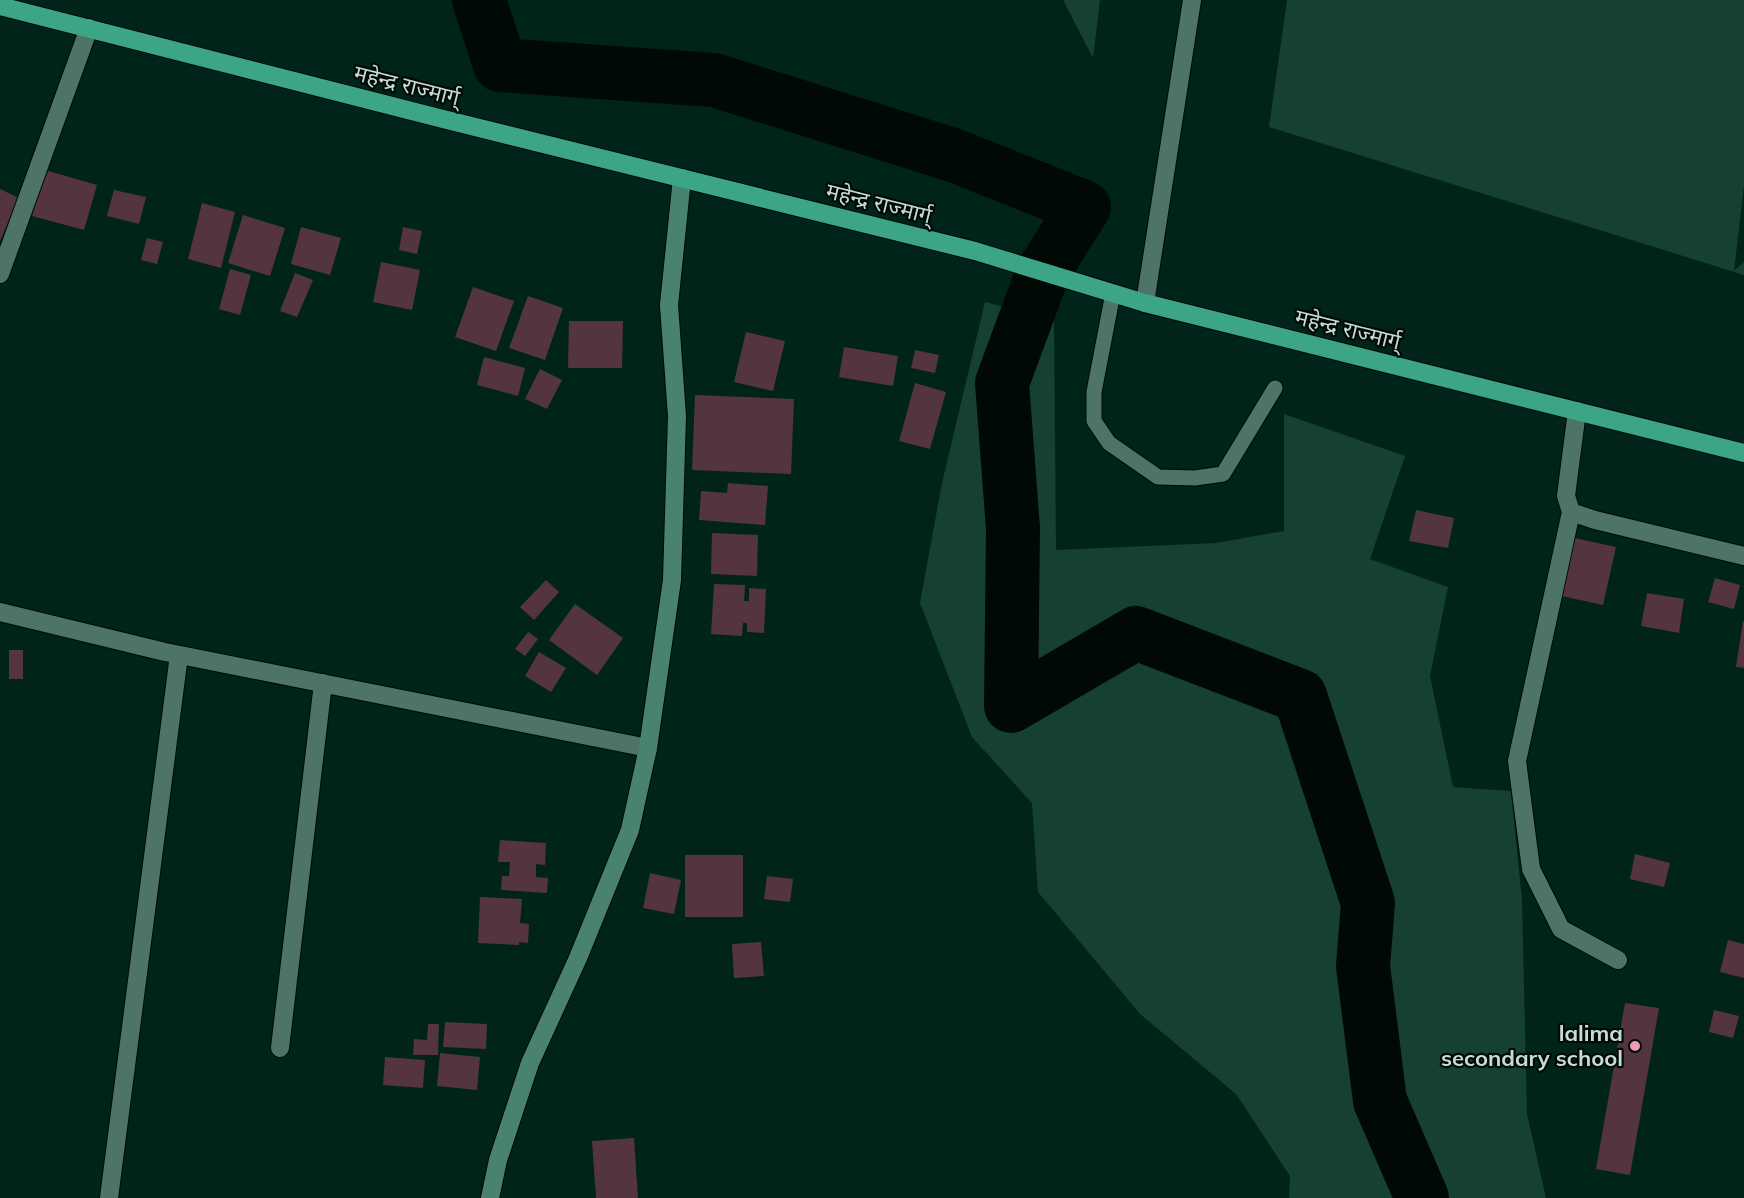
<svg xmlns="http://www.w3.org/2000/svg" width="1744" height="1198" viewBox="0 0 1744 1198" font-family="Mulish,'Noto Sans Devanagari',sans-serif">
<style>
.green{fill:#154033}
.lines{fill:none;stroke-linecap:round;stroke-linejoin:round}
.river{stroke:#000904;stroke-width:54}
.building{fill:#54343f}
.lane-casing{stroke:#000b06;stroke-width:17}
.street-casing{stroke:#000b06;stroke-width:20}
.secondary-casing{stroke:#000b06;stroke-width:20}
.highway-casing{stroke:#000b06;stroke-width:20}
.lane{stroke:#4e7467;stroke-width:15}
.street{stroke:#4e7467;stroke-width:18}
.secondary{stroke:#498370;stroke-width:18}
.highway{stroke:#3ca586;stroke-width:18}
.poi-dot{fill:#f09ab7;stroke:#000a06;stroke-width:2}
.labels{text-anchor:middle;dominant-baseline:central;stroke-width:4.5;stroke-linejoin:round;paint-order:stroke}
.street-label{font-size:22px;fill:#c7dbd3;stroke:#000a06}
.poi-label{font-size:22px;font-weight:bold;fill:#c7dbd3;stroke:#000a06;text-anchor:end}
</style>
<rect width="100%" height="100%" fill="#00241a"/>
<!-- green -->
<path class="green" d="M 1063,0 L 1100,0 L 1093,58 Z
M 1287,0 L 1744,0 L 1744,185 L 1734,271 L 1744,262 L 1744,275 L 1269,127 Z
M 985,302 L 1054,320 L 1056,550 L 1216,543 L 1284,531 L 1284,414 L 1405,456 L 1370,559 L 1448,587 L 1430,676 L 1453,787 L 1511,791 L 1522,900 L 1527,1114 L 1546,1198 L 1289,1198 L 1290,1176 L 1236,1094 L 1140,1014 L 1038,892 L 1032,803 L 972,737 L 920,603 L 942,483 Z"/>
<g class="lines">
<!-- river -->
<path class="river" d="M 479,0 L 500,65 L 714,80 L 953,155 L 1084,207 L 1043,272 L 1002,383 L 1013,528 L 1011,706 L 1136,633 L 1300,696 L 1368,903 L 1363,966 L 1380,1101 L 1422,1198"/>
</g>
<!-- building -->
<path class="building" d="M 45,170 L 97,185 L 84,230 L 32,216 Z
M 0,189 L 19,198 L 0,241 Z
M 114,190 L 146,197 L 139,224 L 107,216 Z
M 202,203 L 235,212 L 221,268 L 188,259 Z
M 243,215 L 285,228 L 270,276 L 228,263 Z
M 301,227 L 341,238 L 330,275 L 291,264 Z
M 403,227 L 422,231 L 417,254 L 399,250 Z
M 147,238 L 163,242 L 157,264 L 141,260 Z
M 381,262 L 420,270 L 412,310 L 373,302 Z
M 230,269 L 251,275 L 240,315 L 219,309 Z
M 295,273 L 313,280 L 297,317 L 280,311 Z
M 473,287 L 514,301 L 496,351 L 455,337 Z
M 528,296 L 563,308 L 545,360 L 509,348 Z
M 569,321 L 623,321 L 622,368 L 568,368 Z
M 746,332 L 785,341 L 773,391 L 734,382 Z
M 844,347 L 898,356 L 893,386 L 839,377 Z
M 915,350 L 939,355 L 935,373 L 911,368 Z
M 484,357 L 525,368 L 518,396 L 477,385 Z
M 540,369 L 562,380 L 547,409 L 525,399 Z
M 915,383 L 946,392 L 930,449 L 899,441 Z
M 695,395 L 794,399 L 791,474 L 692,470 Z
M 728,483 L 768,486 L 765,525 L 699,520 L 701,491 L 727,493 Z
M 1416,510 L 1454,518 L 1448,548 L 1409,541 Z
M 712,533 L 758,535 L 757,576 L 711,574 Z
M 1570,537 L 1616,547 L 1603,605 L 1557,595 Z
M 1715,578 L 1740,585 L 1734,609 L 1708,602 Z
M 546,580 L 559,592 L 534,620 L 520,607 Z
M 714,584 L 745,585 L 744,601 L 749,601 L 749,588 L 766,589 L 764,633 L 747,632 L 747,623 L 743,623 L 742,636 L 711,634 Z
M 1647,593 L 1684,599 L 1679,633 L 1641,626 Z
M 575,604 L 623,638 L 597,675 L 549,640 Z
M 1743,621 L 1744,621 L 1744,668 L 1736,667 Z
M 528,632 L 538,639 L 525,656 L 515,649 Z
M 9,650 L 23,650 L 23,679 L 9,679 Z
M 539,652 L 566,668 L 551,692 L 525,676 Z
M 500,840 L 546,843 L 545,865 L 536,864 L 536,877 L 548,878 L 547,893 L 501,890 L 502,876 L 509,876 L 510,862 L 498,862 Z
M 1635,854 L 1670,863 L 1664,887 L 1630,879 Z
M 685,855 L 743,855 L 743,917 L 685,917 Z
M 650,873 L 681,880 L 674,914 L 643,908 Z
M 767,876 L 793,879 L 790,902 L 764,899 Z
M 480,897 L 522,899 L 520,923 L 529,924 L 528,943 L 519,942 L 519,945 L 478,943 Z
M 1728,940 L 1744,944 L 1744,978 L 1720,972 Z
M 761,942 L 764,976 L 734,978 L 732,944 Z
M 1625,1003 L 1659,1008 L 1630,1175 L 1596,1169 Z
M 1714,1010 L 1739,1016 L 1733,1038 L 1709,1032 Z
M 445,1022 L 487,1024 L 486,1049 L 443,1047 Z
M 428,1024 L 439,1024 L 438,1055 L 413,1055 L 414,1039 L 427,1040 Z
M 440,1053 L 480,1057 L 477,1090 L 437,1086 Z
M 385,1057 L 425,1060 L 423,1088 L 383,1085 Z
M 634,1138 L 638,1198 L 596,1198 L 592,1141 Z"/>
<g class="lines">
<!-- lane casing -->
<g class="lane-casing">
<path id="lane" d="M 1113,293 L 1094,392 L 1094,421 L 1109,443 L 1158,477 L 1195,478 L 1223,474 L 1275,388"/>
</g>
<!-- street casing -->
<g class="street-casing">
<path id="street" d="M 0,274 L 89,28
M 1145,303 L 1192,0
M 1577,411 L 1566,496 L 1571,512 L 1595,520 L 1744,556
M 1571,512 L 1517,761 L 1531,869 L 1561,929 L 1618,960
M 0,612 L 165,652 L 648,748
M 280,1048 L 323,683
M 109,1198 L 179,655"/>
</g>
<!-- secondary casing -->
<g class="secondary-casing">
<path id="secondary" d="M 490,1198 L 498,1160 L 530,1063 L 578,958 L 630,830 L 648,748 L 672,580 L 677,416 L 669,305 L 682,178"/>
</g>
<!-- highway casing -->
<g class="highway-casing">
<path id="highway" d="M 0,6 L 443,119 L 975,251 L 1145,303 L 1744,453"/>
</g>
<!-- lane -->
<use href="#lane" class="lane"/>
<!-- street -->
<use href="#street" class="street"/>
<!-- secondary -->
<use href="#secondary" class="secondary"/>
<!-- highway -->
<use href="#highway" class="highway"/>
</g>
<!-- markers -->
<circle class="poi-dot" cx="1635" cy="1046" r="6"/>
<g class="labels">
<!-- street labels -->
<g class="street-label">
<text transform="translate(407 85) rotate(14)">महेन्द्र राज्मार्ग्</text>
<text transform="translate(879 203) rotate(14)">महेन्द्र राज्मार्ग्</text>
<text transform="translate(1348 329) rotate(14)">महेन्द्र राज्मार्ग्</text>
</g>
<!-- poi labels -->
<g class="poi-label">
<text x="1623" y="1033">lalima<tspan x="1623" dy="25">secondary school</tspan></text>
</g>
</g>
</svg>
